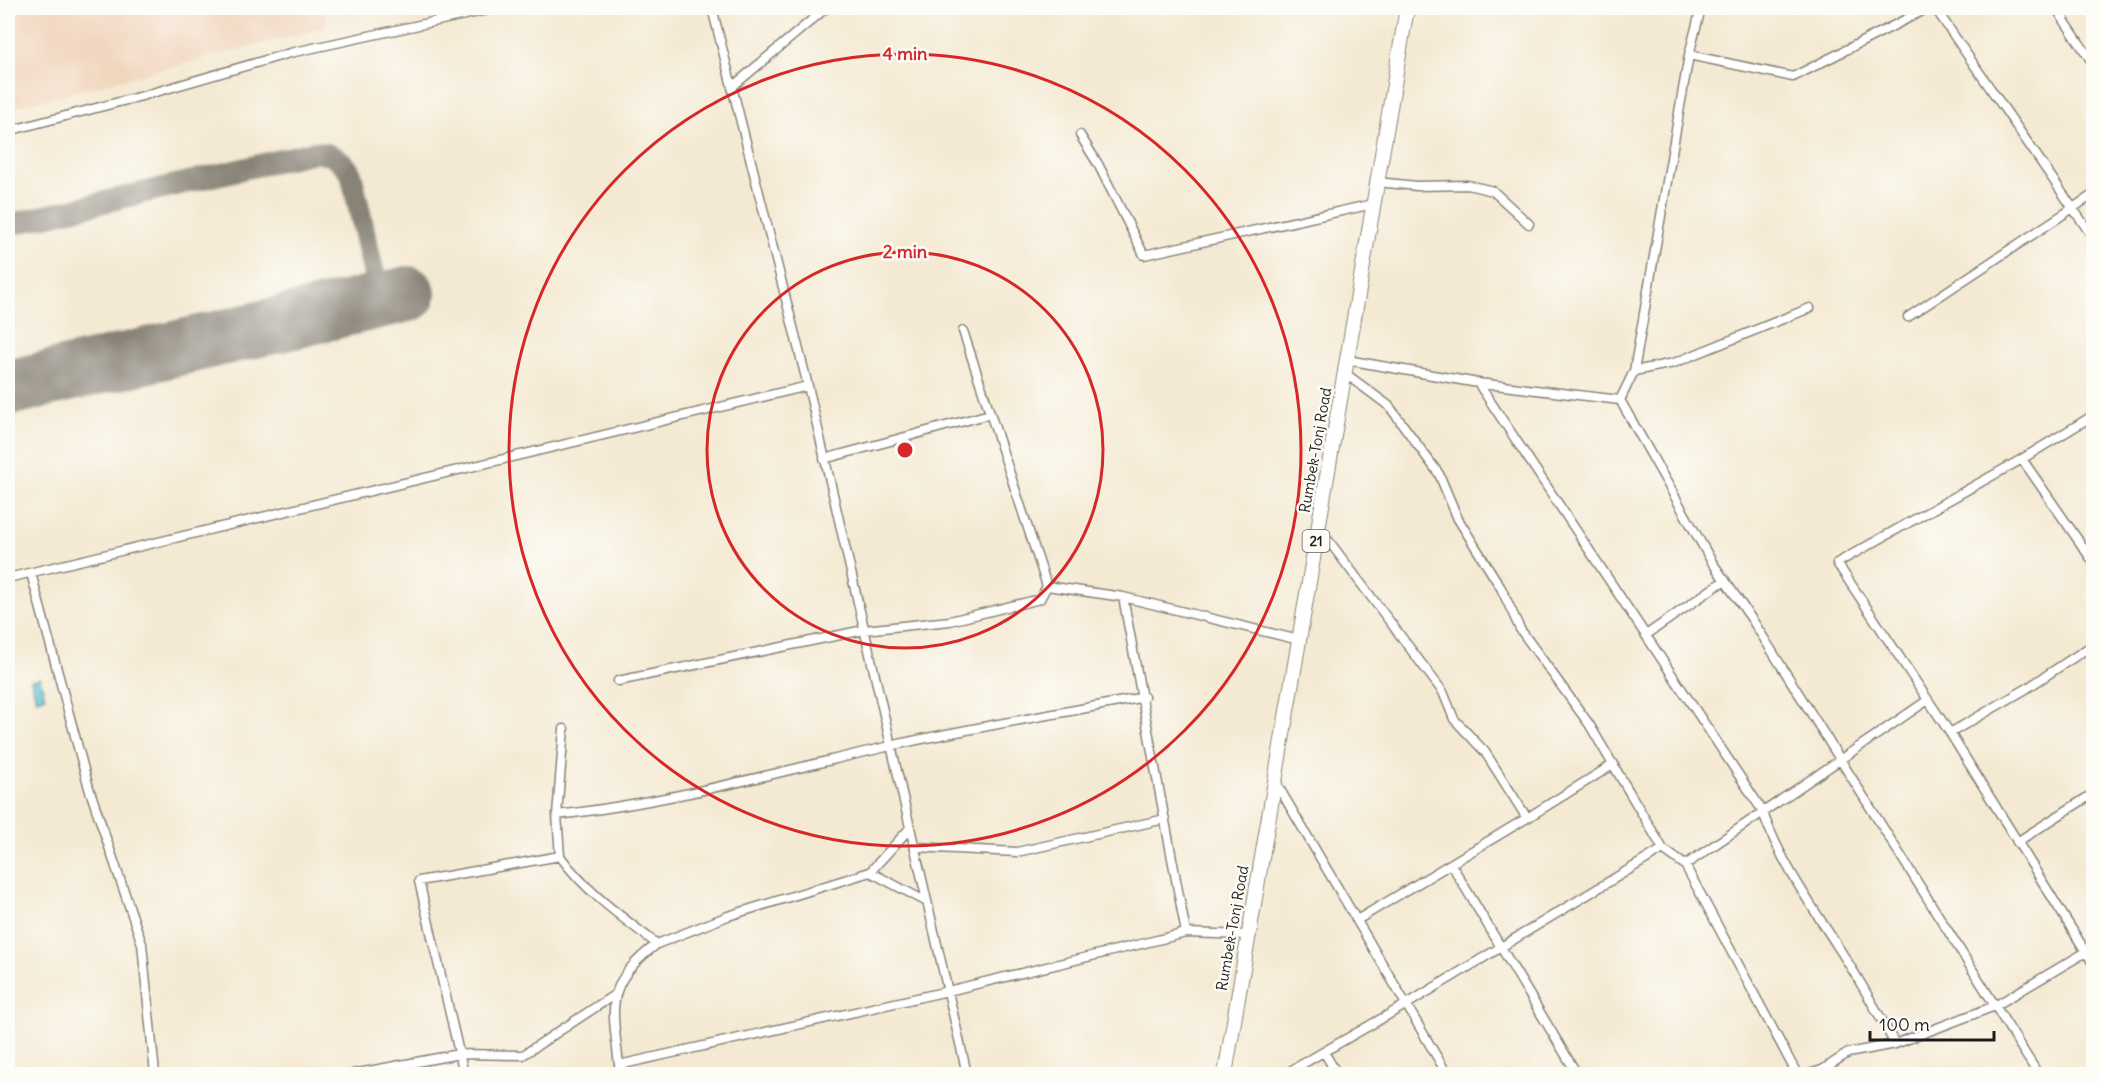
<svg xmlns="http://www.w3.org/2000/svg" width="2101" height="1082" viewBox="0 0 2101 1082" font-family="Delius,sans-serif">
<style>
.built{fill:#f1d5bd}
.water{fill:#53c0cd;stroke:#386e74;stroke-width:1.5}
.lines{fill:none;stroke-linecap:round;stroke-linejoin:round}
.taxiway{stroke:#888277;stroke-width:22}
.runway{stroke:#888277;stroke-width:56}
.minor-casing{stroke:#888277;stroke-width:11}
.primary-casing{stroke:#888277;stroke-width:16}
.minor{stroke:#fff;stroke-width:8}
.primary{stroke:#fff;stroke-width:14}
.ring{fill:none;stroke:#d62828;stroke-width:3}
.labels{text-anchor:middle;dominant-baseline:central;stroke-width:5;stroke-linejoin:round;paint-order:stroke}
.shield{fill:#fdfcf7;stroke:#605f5e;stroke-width:1.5}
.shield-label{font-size:14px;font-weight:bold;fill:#1c1c1c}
.street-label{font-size:15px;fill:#1c1c1c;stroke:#fdfcf7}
.centre{fill:#d62828;stroke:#fdfcf7;stroke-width:3}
.ring-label{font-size:18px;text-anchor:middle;font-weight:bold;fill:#d62828;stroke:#fdfcf7;stroke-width:5;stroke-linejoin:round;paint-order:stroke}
</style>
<rect width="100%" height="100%" fill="#fdfcf7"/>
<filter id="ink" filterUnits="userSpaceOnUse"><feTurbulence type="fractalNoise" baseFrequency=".0167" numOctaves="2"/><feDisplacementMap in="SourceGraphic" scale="12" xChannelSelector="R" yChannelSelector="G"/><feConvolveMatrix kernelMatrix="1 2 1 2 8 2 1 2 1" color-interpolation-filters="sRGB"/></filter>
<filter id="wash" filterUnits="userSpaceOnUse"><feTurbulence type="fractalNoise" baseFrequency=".008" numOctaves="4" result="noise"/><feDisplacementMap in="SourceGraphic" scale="24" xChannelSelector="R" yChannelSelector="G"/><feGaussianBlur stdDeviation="1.35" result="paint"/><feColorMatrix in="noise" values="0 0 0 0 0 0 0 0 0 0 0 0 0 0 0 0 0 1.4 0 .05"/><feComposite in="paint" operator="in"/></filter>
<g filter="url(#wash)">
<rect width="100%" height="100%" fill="#f4e9d2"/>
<!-- built -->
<path class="built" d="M 8,8 L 324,8 L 327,27 L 8,109 Z"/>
<!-- water -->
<path class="water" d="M 40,678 L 45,697 L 36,699 L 31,680 Z"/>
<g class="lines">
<!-- taxiway -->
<path class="taxiway" d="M 8,225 L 314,152 C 333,154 340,158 351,173 L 380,301"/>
<!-- runway -->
<path class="runway" d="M 8,388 L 408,294"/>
</g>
</g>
<g filter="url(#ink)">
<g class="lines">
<!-- minor casing -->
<g class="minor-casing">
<path id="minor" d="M 712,8 L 808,386 L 967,1074
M 1701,8 L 1689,55 L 1634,371 L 1620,400 L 1712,562 L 1753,621 L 2038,1074
M 1935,8 L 2094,239
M 2056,8 L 2094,65
M 444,19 L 450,8
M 1689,55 L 1793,77 L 1928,8
M 732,87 L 826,8
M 8,131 L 142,96 L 290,53 L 497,8
M 1080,135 L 1098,164 L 1144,255 L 1373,204
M 1377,182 L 1417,186 L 1468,185 L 1493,191 L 1529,224
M 1908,317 L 2094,194
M 963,331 L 1047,586 L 1123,597 L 1299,640
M 1347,360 L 1478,383 L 1762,810 C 1780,861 1809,902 1838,947 C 1859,979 1877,1011 1895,1044
M 1634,371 L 1674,363 L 1810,308
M 1346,374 L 1389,406 L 1439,474 L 1458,519 L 1501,588 L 1520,629 L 1589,724 L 1663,849 L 1685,865 L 1797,1074
M 1478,383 L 1620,400
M 824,459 L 990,414
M 2022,459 L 2094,563
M 1319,528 L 1443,692 L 1454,719 L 1485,752 L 1527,818 L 1614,764
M 31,573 L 89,788 L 142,944 L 155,1074
M 8,578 L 808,386
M 1123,597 L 1186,933
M 1646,635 L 1725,580
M 618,681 L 864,630 L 950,621 L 1040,599 L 1047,586
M 1950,733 L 2026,689 L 2094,644
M 1275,781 L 1447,1074
M 557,815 C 670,802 779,772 890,746 C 973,727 1059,714 1144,697
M 2017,842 L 2094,793
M 915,847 L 1017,852 L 1165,819
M 560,856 C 585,891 623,918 657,944 C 604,984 612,1005 619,1065
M 1451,864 L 1577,1074
M 1685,865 L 1928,700
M 870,872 L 910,828
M 1357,920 L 1527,818
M 657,944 L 728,916 L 870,872 L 927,902
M 2094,946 L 2086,952 L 2094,965
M 1324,1052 L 1337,1074
M 353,1074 L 459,1054 L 523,1055 L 614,995
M 464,1074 L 419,881 L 560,856 L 557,815 L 564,729
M 621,1074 L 619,1065 L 948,991 L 1186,933 L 1247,935
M 1285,1074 L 1407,1004 L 1663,849
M 1809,1074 L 1822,1070 L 1848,1053 L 1895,1044 L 1995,1006 L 2086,952 L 1950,733 L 1837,563 L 2022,459 L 2094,415"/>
</g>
<!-- primary casing -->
<g class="primary-casing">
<path id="primary" d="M 1225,1074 L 1407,8"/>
</g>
<!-- minor -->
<use href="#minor" class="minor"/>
<!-- primary -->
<use href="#primary" class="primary"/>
</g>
</g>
<!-- distance rings -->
<g class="ring">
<circle cx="905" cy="450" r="198"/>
<circle cx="905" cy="450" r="396"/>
</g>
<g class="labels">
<!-- shield labels -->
<rect class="shield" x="1302.5" y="530" width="27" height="22" rx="4.5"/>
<g class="shield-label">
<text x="1316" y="541">21</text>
</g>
<!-- street labels -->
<g class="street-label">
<text transform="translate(1315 450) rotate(-80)">Rumbek-Tonj Road</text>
<text transform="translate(1232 928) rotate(-80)">Rumbek-Tonj Road</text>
</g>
</g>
<circle cx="905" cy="450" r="9" class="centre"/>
<g class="ring-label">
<text x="905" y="60">4 min</text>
<text x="905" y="258">2 min</text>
</g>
<!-- margin -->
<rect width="2101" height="1082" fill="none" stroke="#fdfcf7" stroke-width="30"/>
<!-- scale -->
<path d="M1870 1031v9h124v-9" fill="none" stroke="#1c1c1c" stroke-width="3"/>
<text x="1879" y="1031" font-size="18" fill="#1c1c1c" stroke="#fdfcf7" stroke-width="4.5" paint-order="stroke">100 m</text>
</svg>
